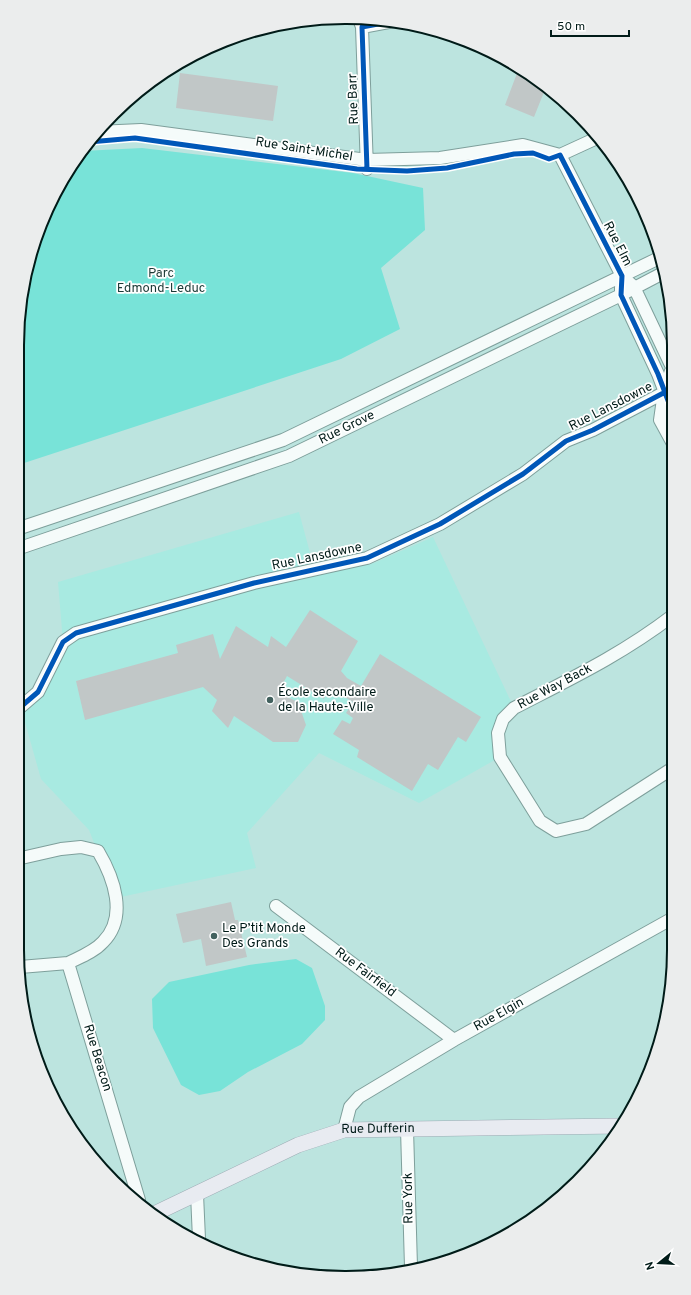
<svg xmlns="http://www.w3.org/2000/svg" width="691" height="1295" viewBox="0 0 691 1295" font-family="Overpass,sans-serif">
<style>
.built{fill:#a8eae1}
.green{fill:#78e3d8}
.building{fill:#c1c7c7}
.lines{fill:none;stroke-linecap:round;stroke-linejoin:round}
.minor-casing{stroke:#7e9f9b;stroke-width:14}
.major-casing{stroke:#9dabb4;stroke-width:16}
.minor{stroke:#f5fbfa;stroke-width:12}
.major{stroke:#e8ebf1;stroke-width:15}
.cycleway-casing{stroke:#fff;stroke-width:8}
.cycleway{stroke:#0057b8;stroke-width:5}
.poi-dot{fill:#42615e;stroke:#fff;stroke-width:1.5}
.labels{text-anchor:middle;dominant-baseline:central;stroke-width:3.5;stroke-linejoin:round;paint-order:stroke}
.street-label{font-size:13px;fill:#001b18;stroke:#fff}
.park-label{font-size:13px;fill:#1a3935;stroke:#fff}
.poi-label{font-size:13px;fill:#001b18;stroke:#fff;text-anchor:start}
.rim{fill:none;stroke:#001b18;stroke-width:2}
</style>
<rect width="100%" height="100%" fill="#bce4df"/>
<!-- built -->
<path class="built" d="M 299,512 L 316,575 L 374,563 L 433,537 L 514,708 L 503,719 L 500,757 L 419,803 L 319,753 L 247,833 L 256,868 L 116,898 L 89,830 L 41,779 L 21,708 L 63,642 L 58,582 Z"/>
<!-- green -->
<path class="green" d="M 142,148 L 353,173 L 423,188 L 425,230 L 381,268 L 400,329 L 341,359 L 18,465 L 18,324 L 28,260 L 61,181 L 82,151 Z
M 296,959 L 312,968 L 325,1006 L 325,1020 L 302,1044 L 248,1072 L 220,1091 L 199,1095 L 181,1085 L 153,1028 L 152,999 L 169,982 L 249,965 Z"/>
<!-- building -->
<path class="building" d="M 519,68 L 546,87 L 534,117 L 505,105 Z
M 180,73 L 278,86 L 273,121 L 176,108 Z
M 310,610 L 358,641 L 341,671 L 347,678 L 361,686 L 380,654 L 481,717 L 466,742 L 458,737 L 438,770 L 428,764 L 412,791 L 357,757 L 359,750 L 333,734 L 342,720 L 350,724 L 353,718 L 346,713 L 353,702 L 328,687 L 324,699 L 287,676 L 278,693 L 298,702 L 306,725 L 298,742 L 273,742 L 234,716 L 228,728 L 212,711 L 217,700 L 203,687 L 85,720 L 76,681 L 178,653 L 176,645 L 213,634 L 220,659 L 236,626 L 268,647 L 271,636 L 286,647 Z
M 231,902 L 235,920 L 238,920 L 247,957 L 206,966 L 201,939 L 183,943 L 176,914 Z"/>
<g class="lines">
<!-- minor casing -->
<g class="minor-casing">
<path id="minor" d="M 359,19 L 362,27 L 367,169
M 362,27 L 394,21
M 97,132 L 141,130 L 367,160 L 440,158 L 523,145 L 560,155 L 597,138
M 560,155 L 622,276 L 634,287 L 671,365
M 621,287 L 621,295 L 658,374 L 672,411
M 671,371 L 664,392 L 660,420 L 672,442
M 17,529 L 283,440 L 659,258
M 17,549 L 289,456 L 621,295 L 663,273
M 672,616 C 621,655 570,679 514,708 L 503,719 L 498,733 L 500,757 L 540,821 L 556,831 L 586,824 L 673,768
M 17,710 L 38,692 L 63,642 L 76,633 L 254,583 L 367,558 L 440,524 L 523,474 L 566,441 L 593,430 L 671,389
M 17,859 L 61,849 L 81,847 L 98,851 C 114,878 128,917 103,942 C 94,952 80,957 68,963
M 276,906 L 454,1040
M 20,967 L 68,963 L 139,1200
M 407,1129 L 411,1267
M 344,1130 L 350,1107 L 359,1097 L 454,1040 L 673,918
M 197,1194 L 199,1239"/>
</g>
<!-- major casing -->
<g class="major-casing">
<g id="major">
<path id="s1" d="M 154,1214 L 298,1145 L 344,1130 L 620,1126"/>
</g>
</g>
<!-- minor -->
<use href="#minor" class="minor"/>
<!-- major -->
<use href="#major" class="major"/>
<!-- cycleway casing -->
<g class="cycleway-casing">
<path id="cycleway" d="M 89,142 L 135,138 L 357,169 L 407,171 L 447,168 L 514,154 L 533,153 L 549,159 L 560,155 L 622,276 L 621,295 L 658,374 L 672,411
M 367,169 L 362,27 L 394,21
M 17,710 L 38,692 L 63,642 L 76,633 L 254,583 L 367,558 L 440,524 L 523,474 L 566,441 L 593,430 L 671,389"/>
</g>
<!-- cycleway -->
<use href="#cycleway" class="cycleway"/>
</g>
<!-- markers -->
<g class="poi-dot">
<circle cx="270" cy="700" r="4"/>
<circle cx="214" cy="936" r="4"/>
</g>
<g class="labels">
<!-- street labels -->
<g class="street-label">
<text transform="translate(354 99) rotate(-92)">Rue Barr</text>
<text transform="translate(304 150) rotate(9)">Rue Saint-Michel</text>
<text transform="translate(617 244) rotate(63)">Rue Elm</text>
<text transform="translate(611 407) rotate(-27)">Rue Lansdowne</text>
<text transform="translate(347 428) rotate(-26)">Rue Grove</text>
<text transform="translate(317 557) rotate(-12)">Rue Lansdowne</text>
<text transform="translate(555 687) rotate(-28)">Rue Way Back</text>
<text transform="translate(365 973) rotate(37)">Rue Fairfield</text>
<text transform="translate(499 1015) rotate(-29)">Rue Elgin</text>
<text transform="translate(97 1058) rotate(73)">Rue Beacon</text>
<text stroke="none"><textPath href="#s1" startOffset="242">Rue Dufferin</textPath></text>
<text transform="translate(409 1198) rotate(-91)">Rue York</text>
</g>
<!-- park labels -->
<g class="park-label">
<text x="161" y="274">Parc<tspan x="161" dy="15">Edmond-Leduc</tspan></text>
</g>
<!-- poi labels -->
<g class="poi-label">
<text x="278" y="693">École secondaire<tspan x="278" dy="15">de la Haute-Ville</tspan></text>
<text x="222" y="929">Le P’tit Monde<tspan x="222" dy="15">Des Grands</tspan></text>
</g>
</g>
<!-- crop -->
<path d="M0 0H691V1295H0ZM345 24H346A321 321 0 0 1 667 345V950A321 321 0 0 1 346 1271H345A321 321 0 0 1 24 950V345A321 321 0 0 1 345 24Z" fill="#ebeded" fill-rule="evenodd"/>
<path class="rim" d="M345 24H346A321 321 0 0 1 667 345V950A321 321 0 0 1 346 1271H345A321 321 0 0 1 24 950V345A321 321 0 0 1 345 24Z"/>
<!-- north arrow -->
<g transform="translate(659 1263) rotate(252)" stroke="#ffffff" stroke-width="3" paint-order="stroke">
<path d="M0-3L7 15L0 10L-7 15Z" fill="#001b18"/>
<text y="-6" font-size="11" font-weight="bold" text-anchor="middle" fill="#001b18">N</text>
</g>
<!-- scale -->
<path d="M551 30v6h78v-6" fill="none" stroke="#001b18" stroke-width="2"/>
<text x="557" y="30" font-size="12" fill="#001b18" stroke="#ffffff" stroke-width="3" paint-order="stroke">50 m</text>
</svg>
